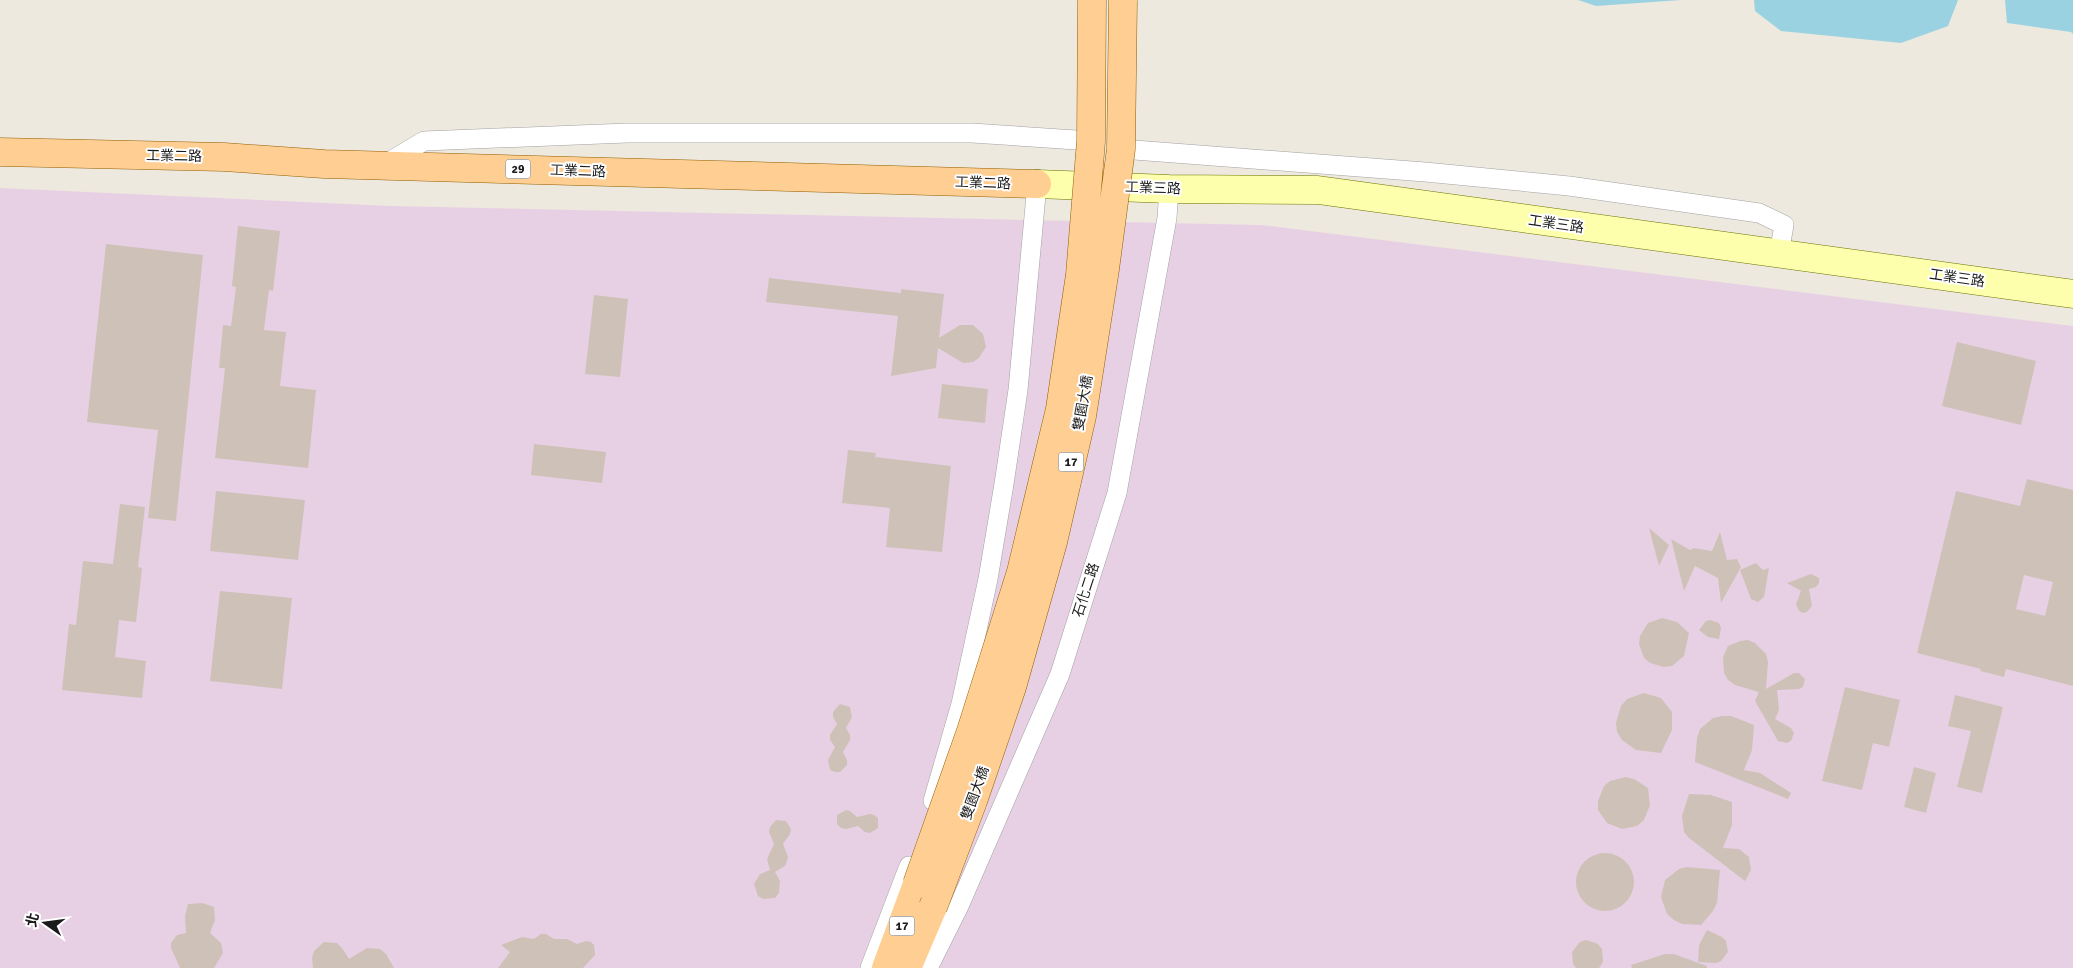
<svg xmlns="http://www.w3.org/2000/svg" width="2073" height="968" viewBox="0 0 2073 968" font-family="Signika,'Noto Sans TC',sans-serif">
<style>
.industrial{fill:#e8d0e4}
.water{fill:#9bd2e1}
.building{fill:#cec1b8;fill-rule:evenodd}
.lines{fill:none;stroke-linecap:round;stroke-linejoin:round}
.street-casing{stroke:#a2a2a2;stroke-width:20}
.secondary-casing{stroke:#6a7400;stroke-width:29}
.primary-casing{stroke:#925f00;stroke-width:29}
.street{stroke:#fff;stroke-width:19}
.secondary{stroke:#fdffac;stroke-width:28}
.primary{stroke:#ffce93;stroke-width:28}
.primary-bridge-casing{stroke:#925f00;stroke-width:29;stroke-linecap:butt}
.primary-bridge{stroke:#ffce93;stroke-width:28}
.labels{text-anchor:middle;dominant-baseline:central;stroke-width:4;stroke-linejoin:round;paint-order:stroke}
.shield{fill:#fff;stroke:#5f5f5f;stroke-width:1}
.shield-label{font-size:12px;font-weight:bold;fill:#1b1b1b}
.street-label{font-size:14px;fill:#1b1b1b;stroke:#fff}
</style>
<rect width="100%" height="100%" fill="#eee9df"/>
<!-- industrial -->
<path class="industrial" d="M 0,188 L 391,206 L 1261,225 L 2073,326 L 2073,968 L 0,968 Z"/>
<!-- water -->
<path class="water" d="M 1578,0 L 1681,0 L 1596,6 Z
M 1754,0 L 1958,0 L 1948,26 L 1901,43 L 1781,31 L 1755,11 Z
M 2005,0 L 2073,0 L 2073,34 L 2071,32 L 2007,23 Z"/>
<!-- building -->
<path class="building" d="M 238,226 L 280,231 L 273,291 L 269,290 L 264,330 L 286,332 L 280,386 L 316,390 L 308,468 L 215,458 L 225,368 L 219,368 L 223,325 L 231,326 L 236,287 L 232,286 Z
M 106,244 L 203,255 L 176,521 L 148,518 L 158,430 L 87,422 Z
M 769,278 L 901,293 L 901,289 L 944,294 L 939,338 L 960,325 L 973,325 L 983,334 L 986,347 L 979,358 L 973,362 L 963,363 L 938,348 L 936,368 L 891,376 L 898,316 L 766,302 Z
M 594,295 L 628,299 L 620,377 L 585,374 Z
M 1957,342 L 2036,361 L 2021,425 L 1942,406 Z
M 942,384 L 988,389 L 985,423 L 938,418 Z
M 534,444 L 606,452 L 602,483 L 531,475 Z
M 848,450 L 876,453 L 875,457 L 951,466 L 942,552 L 886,547 L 890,508 L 842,503 Z
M 2027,479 L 2073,490 L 2073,686 L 2006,669 L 2004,677 L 1980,671 L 1981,669 L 1917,653 L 1956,491 L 2020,506 ZM 2024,575 L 2053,582 L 2045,616 L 2016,609 Z
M 216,491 L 305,500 L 298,560 L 210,551 Z
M 120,504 L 145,507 L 138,567 L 142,568 L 136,622 L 119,620 L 115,657 L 146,661 L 142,698 L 62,690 L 69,624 L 76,625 L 83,561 L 113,564 Z
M 1649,528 L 1669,545 L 1659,566 Z
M 1720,532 L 1727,560 L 1737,559 L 1741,567 L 1721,603 L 1718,578 L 1695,566 L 1684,591 L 1671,539 L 1690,550 L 1694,548 L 1712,551 Z
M 1756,563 L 1763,570 L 1769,568 L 1764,597 L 1758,602 L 1751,599 L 1740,570 Z
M 1811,574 L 1819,578 L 1819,583 L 1816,587 L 1809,589 L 1812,606 L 1807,612 L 1803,613 L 1799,611 L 1796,604 L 1801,591 L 1787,583 Z
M 220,591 L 292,598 L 282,689 L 210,681 Z
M 1662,618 L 1677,622 L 1689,633 L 1684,656 L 1672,666 L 1664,667 L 1650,663 L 1644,658 L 1639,644 L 1640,636 L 1648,623 Z
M 1710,620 L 1719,623 L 1721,628 L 1719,639 L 1708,637 L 1699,630 L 1706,621 Z
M 1748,640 L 1755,643 L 1766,654 L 1768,662 L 1766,689 L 1794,673 L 1799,673 L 1805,679 L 1803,687 L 1799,689 L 1777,690 L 1779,710 L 1775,719 L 1791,728 L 1794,733 L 1791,741 L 1787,743 L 1778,741 L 1755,701 L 1759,692 L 1735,685 L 1728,680 L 1724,673 L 1723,657 L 1728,646 L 1740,641 Z
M 1845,687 L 1900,700 L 1889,747 L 1873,743 L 1862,790 L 1822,781 Z
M 1644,693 L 1661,698 L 1672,712 L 1672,730 L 1661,753 L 1636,750 L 1622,740 L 1617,732 L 1616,723 L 1621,706 L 1627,699 Z
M 1955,695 L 2003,707 L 1982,793 L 1957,787 L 1971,731 L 1948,726 Z
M 840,704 L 850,707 L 852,717 L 846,728 L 850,735 L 850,740 L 843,752 L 847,760 L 847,765 L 840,772 L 835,772 L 830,770 L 828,760 L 835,747 L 830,740 L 830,735 L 837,724 L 833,717 L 833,712 Z
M 1722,716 L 1731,716 L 1754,725 L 1752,750 L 1744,770 L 1760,773 L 1791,793 L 1788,799 L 1695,762 L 1697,738 L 1700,729 L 1713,718 Z
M 1914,767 L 1936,773 L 1926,813 L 1904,807 Z
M 1626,777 L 1634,779 L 1648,788 L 1650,805 L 1644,820 L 1637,826 L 1622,829 L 1607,823 L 1598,810 L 1598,801 L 1604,786 L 1610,781 Z
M 1689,794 L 1711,795 L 1732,802 L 1732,825 L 1723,848 L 1739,849 L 1749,857 L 1751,870 L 1745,881 L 1689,838 L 1684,832 L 1682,816 Z
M 846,810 L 850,811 L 857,817 L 870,814 L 874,815 L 878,818 L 878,828 L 870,833 L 865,832 L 858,826 L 846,829 L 841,828 L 837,824 L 837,815 Z
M 776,820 L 786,821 L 791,829 L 790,834 L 783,844 L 788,857 L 787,861 L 785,866 L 775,872 L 780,881 L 779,893 L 775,898 L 763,899 L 758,896 L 754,884 L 760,874 L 770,870 L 767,859 L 774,844 L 769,832 L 770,827 Z
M1576 882a29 29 0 1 1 58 0a29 29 0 1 1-58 0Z
M 1687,867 L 1720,870 L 1717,903 L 1713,911 L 1701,925 L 1682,924 L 1674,920 L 1667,914 L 1661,897 L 1665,880 L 1679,869 Z
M 202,903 L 214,907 L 215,920 L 210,933 L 221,943 L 223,953 L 214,968 L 180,968 L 171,948 L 171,943 L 177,935 L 186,933 L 185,916 L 188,904 Z
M 1707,930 L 1722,937 L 1726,941 L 1728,952 L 1721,961 L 1716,963 L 1698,962 L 1699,945 Z
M 541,934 L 546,934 L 554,939 L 567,939 L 577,944 L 586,941 L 591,942 L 594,945 L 595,955 L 583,968 L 498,968 L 510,952 L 501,945 L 522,937 L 534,939 Z
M 1586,940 L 1598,944 L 1602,949 L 1603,962 L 1599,968 L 1576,968 L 1573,964 L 1572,952 L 1580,942 Z
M 324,942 L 337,943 L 342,948 L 349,959 L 367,948 L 380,949 L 386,954 L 394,968 L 313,968 L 312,958 L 314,951 Z
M 1665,954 L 1674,954 L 1707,966 L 1707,968 L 1632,968 L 1631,965 Z"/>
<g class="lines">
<!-- street casing -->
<g class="street-casing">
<path id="street" d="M 1121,149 L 1425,172 L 1569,186 L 1759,213 L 1784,225 L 1779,254
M 384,165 L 424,141 L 627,133 L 972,133 L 1091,141
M 933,801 L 961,704 L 988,579 L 1004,484 L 1018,390 L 1037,184
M 870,968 L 909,866
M 928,968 L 959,906 L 1060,674 L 1117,493 L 1167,218 L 1169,189"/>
</g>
<!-- secondary casing -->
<g class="secondary-casing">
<path id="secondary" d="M 1037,184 L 1169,189 L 1318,190 L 2073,294"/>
</g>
<!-- primary casing -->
<g class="primary-casing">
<path id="primary" d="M 0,152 L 224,157 L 324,164 L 1037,184
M 886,968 L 917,884
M 907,968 L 933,907"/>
</g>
<!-- street -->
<use href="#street" class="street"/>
<!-- secondary -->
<use href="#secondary" class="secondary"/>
<!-- primary -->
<use href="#primary" class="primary"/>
<!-- primary-bridge casing -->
<g class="primary-bridge-casing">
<path id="primary-bridge" d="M 917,884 L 971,731 L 1021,572 L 1060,409 L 1080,275 L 1091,141 L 1092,0
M 933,907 L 973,801 L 1012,687 L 1053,542 L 1082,416 L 1105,269 L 1121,149 L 1123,0"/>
</g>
<!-- primary-bridge -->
<use href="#primary-bridge" class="primary-bridge"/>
</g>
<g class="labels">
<!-- shield labels -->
<g class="shield">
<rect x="505.5" y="159.5" width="25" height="19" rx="4"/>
<rect x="1058.5" y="452.5" width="25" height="19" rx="4"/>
<rect x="889.5" y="916.5" width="25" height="19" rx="4"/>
</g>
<g class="shield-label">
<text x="518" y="169">29</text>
<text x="1071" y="462">17</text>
<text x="902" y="926">17</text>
</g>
<!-- street labels -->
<g class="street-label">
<text transform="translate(174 156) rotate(1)">工業二路</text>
<text transform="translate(578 171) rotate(2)">工業二路</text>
<text transform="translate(983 183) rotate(2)">工業二路</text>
<text transform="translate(1153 188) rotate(2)">工業三路</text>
<text transform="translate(1556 224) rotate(8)">工業三路</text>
<text transform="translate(1957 278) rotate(8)">工業三路</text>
<text transform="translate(1083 403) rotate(-80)">雙園大橋</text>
<text transform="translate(1086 590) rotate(-72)">石化二路</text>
<text transform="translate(975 793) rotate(-70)">雙園大橋</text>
</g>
</g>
<!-- north arrow -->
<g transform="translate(45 923) rotate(284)" stroke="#ffffff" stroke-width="4" paint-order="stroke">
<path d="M0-4L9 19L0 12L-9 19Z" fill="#1b1b1b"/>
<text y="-8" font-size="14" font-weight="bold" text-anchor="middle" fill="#1b1b1b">北</text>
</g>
</svg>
